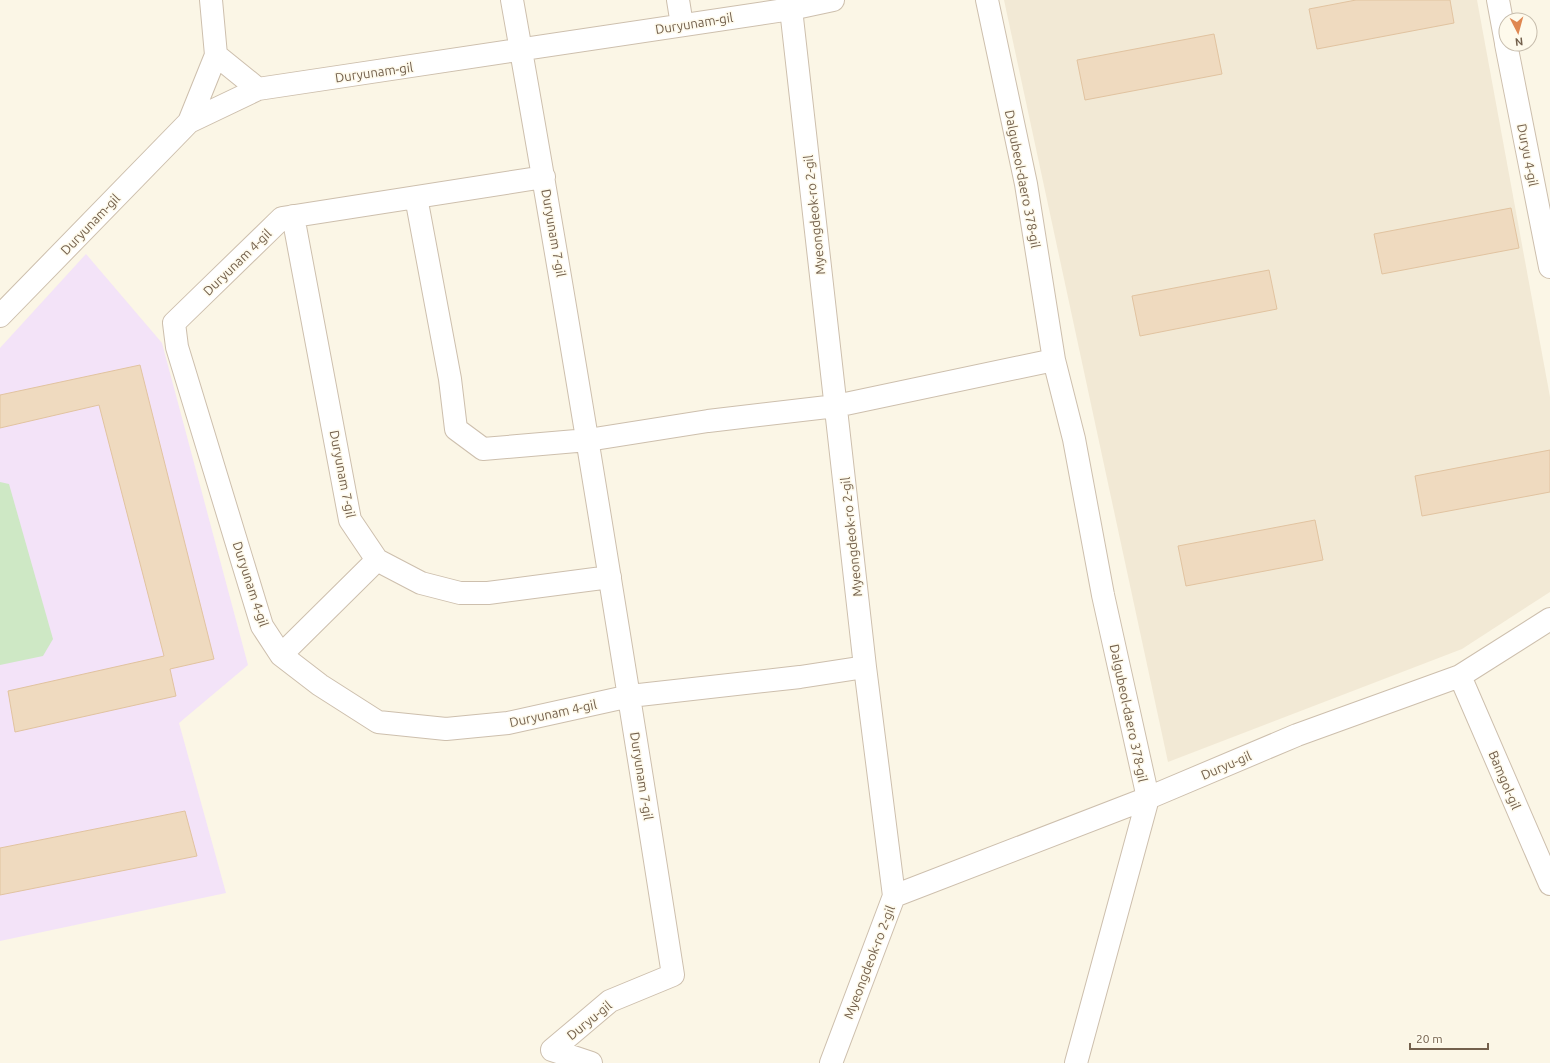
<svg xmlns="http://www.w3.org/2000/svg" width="1550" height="1063" viewBox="0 0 1550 1063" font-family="Ubuntu,sans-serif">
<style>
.residential{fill:#f2e9d5}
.education{fill:#f3e3f8}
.green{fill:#cee8c5}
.building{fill:#efdabf;stroke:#e1c3a0}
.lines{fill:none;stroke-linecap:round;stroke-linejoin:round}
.minor-casing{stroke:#cdbfad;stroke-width:24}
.minor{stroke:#fff;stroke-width:22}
.labels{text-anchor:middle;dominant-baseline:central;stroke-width:3;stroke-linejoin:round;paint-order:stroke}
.street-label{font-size:13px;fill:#73604c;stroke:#fefaec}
</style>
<rect width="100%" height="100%" fill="#fbf6e6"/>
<!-- residential -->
<path class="residential" d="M 1004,0 L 1477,0 L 1550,397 L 1550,592 L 1462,649 L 1168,762 Z"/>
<!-- education -->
<path class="education" d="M 86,254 L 162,343 L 248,665 L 179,723 L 226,893 L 0,941 L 0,348 Z"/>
<!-- green -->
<path class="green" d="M 0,482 L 9,484 L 53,639 L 43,656 L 0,665 Z"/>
<!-- building -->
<path class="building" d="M 1356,0 L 1450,0 L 1454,23 L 1317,49 L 1309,9 Z
M 1214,34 L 1222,74 L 1085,100 L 1077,60 Z
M 1511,208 L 1519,248 L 1382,274 L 1374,234 Z
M 1269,270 L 1277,309 L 1140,336 L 1132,296 Z
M 140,365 L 214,659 L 170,669 L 176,696 L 15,732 L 8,691 L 164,656 L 99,405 L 0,428 L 0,395 Z
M 1550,450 L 1550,492 L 1422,516 L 1415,476 Z
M 1315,520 L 1323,560 L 1186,586 L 1178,546 Z
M 185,811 L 197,856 L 0,895 L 0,848 Z"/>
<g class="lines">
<!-- minor casing -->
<g class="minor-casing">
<path id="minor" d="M 211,0 L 216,55
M 512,0 C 570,324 622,649 673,975 L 610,1001 L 552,1050
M 678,0 L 682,25
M 790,0 L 865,667 L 894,896 L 831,1063
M 987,0 L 1026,184 L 1054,360 L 1074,439 L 1103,595 L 1148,798 L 1076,1063
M 1498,0 L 1506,43
M 1506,44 L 1550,267
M 189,122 L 216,55 L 258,89
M 544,177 L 282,218 L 174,323 L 177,347 L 262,626 L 281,655 L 320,685 L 378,722 L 446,729 L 508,723 L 630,696 L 800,677 L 865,667
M 416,197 L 450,379 L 456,429 L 483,449 L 588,440 L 708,421 L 836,406 L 1054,360
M 293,216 L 350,520 L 377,560 L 421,583 L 460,593 L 488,593 L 610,577
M 0,316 L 189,122 L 258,89 L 791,9 L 833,0
M 281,655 L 377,560
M 1460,676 L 1550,884
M 894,896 L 1148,798 L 1297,735 L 1460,676 L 1550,619
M 552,1050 L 591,1063"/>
</g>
<!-- minor -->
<use href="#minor" class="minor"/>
</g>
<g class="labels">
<!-- street labels -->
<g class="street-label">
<text transform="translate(694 23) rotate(-9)">Duryunam-gil</text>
<text transform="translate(374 72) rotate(-8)">Duryunam-gil</text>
<text transform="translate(1528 155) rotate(79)">Duryu 4-gil</text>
<text transform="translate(1023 179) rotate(79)">Dalgubeol-daero 378-gil</text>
<text transform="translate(814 215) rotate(-96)">Myeongdeok-ro 2-gil</text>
<text transform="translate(90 224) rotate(-46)">Duryunam-gil</text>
<text transform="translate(554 233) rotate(80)">Duryunam 7-gil</text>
<text transform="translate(237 262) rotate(-44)">Duryunam 4-gil</text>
<text transform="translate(343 474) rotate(79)">Duryunam 7-gil</text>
<text transform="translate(851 537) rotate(-96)">Myeongdeok-ro 2-gil</text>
<text transform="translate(251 584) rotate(72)">Duryunam 4-gil</text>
<text transform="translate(553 713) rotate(-12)">Duryunam 4-gil</text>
<text transform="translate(1129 713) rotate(78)">Dalgubeol-daero 378-gil</text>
<text transform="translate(1226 765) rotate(-23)">Duryu-gil</text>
<text transform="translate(642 776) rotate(81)">Duryunam 7-gil</text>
<text transform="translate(1505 780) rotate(67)">Bamgol-gil</text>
<text transform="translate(869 962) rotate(-69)">Myeongdeok-ro 2-gil</text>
<text transform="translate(589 1020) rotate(-39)">Duryu-gil</text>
</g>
</g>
<!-- north arrow -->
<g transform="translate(1518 32) rotate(174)"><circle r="19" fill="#fefaec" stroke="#c6bcac"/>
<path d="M0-3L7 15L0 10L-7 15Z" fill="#df8751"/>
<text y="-6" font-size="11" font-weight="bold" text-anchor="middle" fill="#73604c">N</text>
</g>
<!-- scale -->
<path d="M1410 1043v6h78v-6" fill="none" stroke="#73604c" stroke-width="2"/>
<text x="1416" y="1043" font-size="12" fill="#73604c" stroke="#fefaec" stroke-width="3" paint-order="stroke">20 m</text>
</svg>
